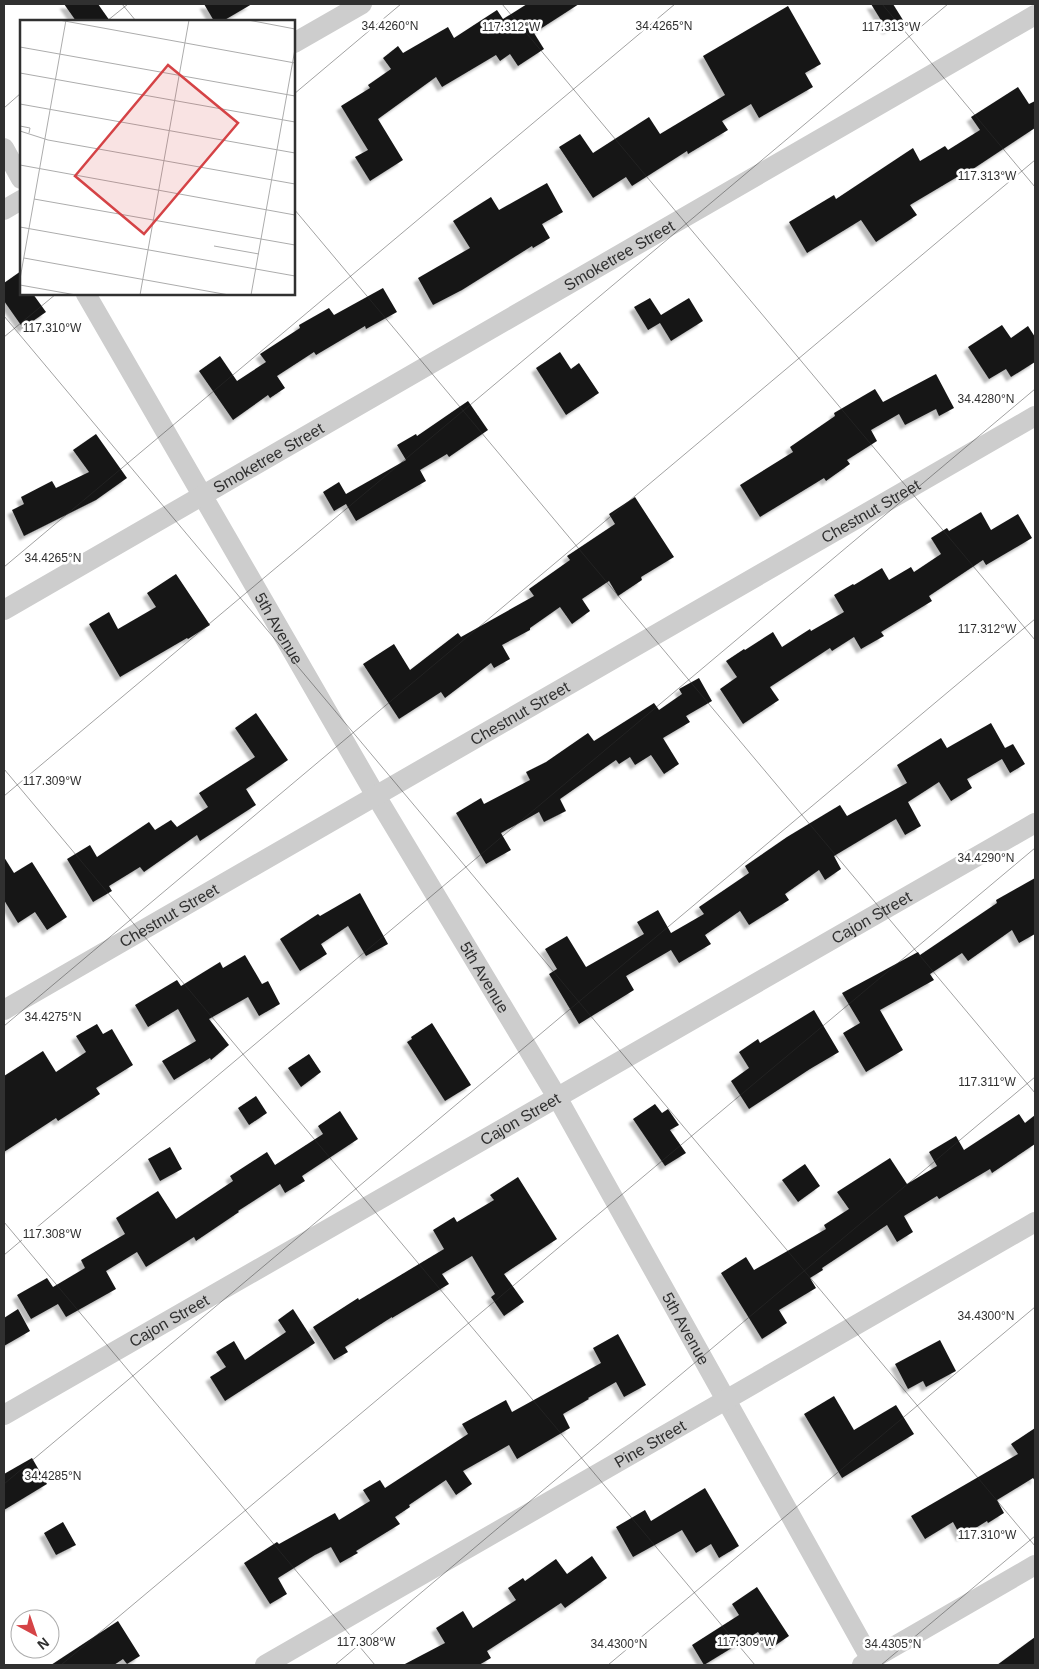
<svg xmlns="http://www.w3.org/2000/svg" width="1039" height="1669" viewBox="0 0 1039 1669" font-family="Helvetica,sans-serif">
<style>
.building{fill:#171717;filter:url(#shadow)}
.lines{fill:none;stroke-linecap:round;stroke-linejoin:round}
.street{stroke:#cdcdcd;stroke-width:20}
.ticks{fill:none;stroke:#303030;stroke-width:1;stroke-opacity:0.45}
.labels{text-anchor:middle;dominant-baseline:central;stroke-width:5;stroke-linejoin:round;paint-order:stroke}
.street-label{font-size:16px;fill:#303030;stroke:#fff}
.inset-road{fill:none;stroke:#acacac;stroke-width:1}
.view{fill:#d54346;fill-opacity:0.15;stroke:#d54346;stroke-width:2.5}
.inset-edge{fill:none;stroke:#303030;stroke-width:2.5}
.ticks-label{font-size:12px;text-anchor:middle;fill:#303030;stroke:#fff;stroke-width:5;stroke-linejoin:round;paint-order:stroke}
</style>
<defs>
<filter id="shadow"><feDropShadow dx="-4.5" dy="4.5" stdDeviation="1" flood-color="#0004"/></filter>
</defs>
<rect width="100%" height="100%" fill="#fff"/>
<!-- building -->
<path class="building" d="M 64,4 L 98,4 L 110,21 L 76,21 Z
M 204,4 L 252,4 L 223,21 L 214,21 Z
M 527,4 L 579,4 L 534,33 L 544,49 L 518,66 L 510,54 L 500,61 L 496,55 L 442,87 L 436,77 L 378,119 L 403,160 L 370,181 L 355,157 L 368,150 L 341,106 L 370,88 L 368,85 L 391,69 L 383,58 L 398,46 L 403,53 L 448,27 L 454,38 L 497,10 L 503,19 Z
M 871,4 L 893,4 L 903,20 L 887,30 Z
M 788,6 L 821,64 L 805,73 L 813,87 L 759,118 L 751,104 L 722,121 L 728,130 L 688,154 L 687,151 L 632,186 L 626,177 L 593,198 L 559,147 L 580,134 L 593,153 L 649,117 L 660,134 L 725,95 L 703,56 Z
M 1018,87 L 1029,104 L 1035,101 L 1035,128 L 970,171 L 969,170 L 910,205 L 917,215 L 876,242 L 861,220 L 807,253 L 789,222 L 834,195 L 836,199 L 913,148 L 920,161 L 945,146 L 948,150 L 980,130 L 971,117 Z
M 547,183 L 563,212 L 542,224 L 550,238 L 533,248 L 532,246 L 462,290 L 433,305 L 418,278 L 470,248 L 453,221 L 491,197 L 499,210 Z
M 21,271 L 21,294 L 33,294 L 46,312 L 23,328 L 4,301 L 4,283 Z
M 383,288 L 397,312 L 366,329 L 365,326 L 316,355 L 314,352 L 277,376 L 285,388 L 270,398 L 268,395 L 233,420 L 199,371 L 220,356 L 237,381 L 266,362 L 260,354 L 300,328 L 299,325 L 329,308 L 334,315 Z
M 650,298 L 661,315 L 689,298 L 703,321 L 671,341 L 660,323 L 648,330 L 634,307 Z
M 1002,325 L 1011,338 L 1028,326 L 1035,337 L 1035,362 L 1011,377 L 1006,369 L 989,379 L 968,347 Z
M 560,352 L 571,369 L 579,363 L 599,393 L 566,415 L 536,368 Z
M 936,374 L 954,408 L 939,416 L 936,409 L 905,425 L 899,414 L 871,430 L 877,441 L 847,460 L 850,464 L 826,481 L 824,478 L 760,517 L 740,485 L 793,452 L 790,447 L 835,416 L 834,413 L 875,389 L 883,402 Z
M 468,401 L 488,430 L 449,457 L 447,454 L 420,470 L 426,481 L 356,521 L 346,504 L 334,511 L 323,492 L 339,482 L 346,494 L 406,460 L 397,445 L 416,434 L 417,436 Z
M 96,434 L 127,478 L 96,500 L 24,536 L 12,510 L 24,504 L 21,497 L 52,481 L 56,488 L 89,472 L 73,450 Z
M 635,497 L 674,557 L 641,577 L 642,580 L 618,596 L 609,581 L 582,599 L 590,611 L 572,624 L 560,607 L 530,628 L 530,630 L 502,645 L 510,659 L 494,668 L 491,663 L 445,698 L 441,692 L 399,719 L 363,664 L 394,644 L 410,670 L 458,633 L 461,637 L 534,596 L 529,589 L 570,560 L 567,556 L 615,524 L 609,514 Z
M 981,512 L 991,530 L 1018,514 L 1032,538 L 986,565 L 983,560 L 929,596 L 932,601 L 881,632 L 884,636 L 861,649 L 854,637 L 832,651 L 830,648 L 770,687 L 779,700 L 743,724 L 720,689 L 737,677 L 726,661 L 744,649 L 745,650 L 773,632 L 782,647 L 810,629 L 811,631 L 844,612 L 834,595 L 853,584 L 854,585 L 882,568 L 889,580 L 911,567 L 914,572 L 941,554 L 931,538 L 947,528 L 949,531 Z
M 176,574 L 210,625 L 188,639 L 187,638 L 120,677 L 89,624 L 109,612 L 118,629 L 156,607 L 147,593 Z
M 699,678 L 712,701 L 686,716 L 690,722 L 663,738 L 679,764 L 664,774 L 651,755 L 635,765 L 630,757 L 619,764 L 616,760 L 560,799 L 566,811 L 544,822 L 539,812 L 501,833 L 511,850 L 486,864 L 456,813 L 481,798 L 484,804 L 530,780 L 526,772 L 546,762 L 588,733 L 594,741 L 654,703 L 659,710 L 682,694 L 679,689 Z
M 256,713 L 288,760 L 246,789 L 256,805 L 200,841 L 197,835 L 144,872 L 140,867 L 109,886 L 112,891 L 93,902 L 67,859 L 90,845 L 97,857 L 149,822 L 155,830 L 171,820 L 177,827 L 208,807 L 199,793 L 255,757 L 235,728 Z
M 991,723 L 1005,748 L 1013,744 L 1025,764 L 1010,773 L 1002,759 L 967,779 L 972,788 L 951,801 L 939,782 L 908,802 L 921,826 L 905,835 L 896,819 L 834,856 L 841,869 L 825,880 L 819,870 L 785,894 L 789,900 L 749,925 L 740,911 L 705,935 L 711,944 L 679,963 L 671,950 L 626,976 L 634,990 L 579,1024 L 549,974 L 557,969 L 545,949 L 567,936 L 586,967 L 644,934 L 637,922 L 658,910 L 671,933 L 704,914 L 699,907 L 749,873 L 745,866 L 787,837 L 840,805 L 847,816 L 907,783 L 897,765 L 941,738 L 947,748 Z
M 4,857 L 14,873 L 32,862 L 67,917 L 47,930 L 35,912 L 18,923 L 4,900 Z
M 1035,878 L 1035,934 L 1019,943 L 1012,930 L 968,961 L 962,953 L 930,974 L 934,980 L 880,1010 L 903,1050 L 866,1072 L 843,1033 L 860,1023 L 842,993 L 918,952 L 920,955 L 997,903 L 996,900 Z
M 360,893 L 388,944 L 366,956 L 348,926 L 321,944 L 327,954 L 300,971 L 280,939 L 318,914 L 320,916 Z
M 245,955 L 262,984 L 268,981 L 280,1004 L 259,1016 L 248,997 L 209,1019 L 229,1045 L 211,1060 L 210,1058 L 174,1080 L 162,1061 L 196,1041 L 178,1009 L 148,1027 L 135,1005 L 177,980 L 181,986 L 220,962 L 223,968 Z
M 814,1010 L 839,1052 L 810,1069 L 749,1109 L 731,1081 L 749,1068 L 739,1052 L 758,1039 L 760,1043 Z
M 432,1023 L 471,1085 L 445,1101 L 407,1042 L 412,1039 L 411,1037 Z
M 97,1024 L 103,1034 L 112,1029 L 133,1065 L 96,1088 L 100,1094 L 58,1121 L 56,1118 L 4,1152 L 4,1076 L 43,1051 L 56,1072 L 86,1052 L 76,1036 Z
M 309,1054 L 321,1072 L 301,1087 L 288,1068 Z
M 256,1096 L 267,1113 L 249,1125 L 238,1108 Z
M 655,1104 L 662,1113 L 668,1109 L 679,1125 L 670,1130 L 686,1153 L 665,1166 L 633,1119 Z
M 340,1111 L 358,1139 L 302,1176 L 305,1181 L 285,1193 L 280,1184 L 238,1211 L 239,1212 L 196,1241 L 194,1237 L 146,1267 L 137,1252 L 106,1271 L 116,1289 L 66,1317 L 58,1304 L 31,1319 L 17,1295 L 47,1278 L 53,1287 L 85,1268 L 81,1260 L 125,1234 L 116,1218 L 158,1191 L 176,1219 L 233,1181 L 230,1176 L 267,1152 L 275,1165 L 323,1134 L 318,1126 Z
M 1019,1114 L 1025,1123 L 1035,1115 L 1035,1144 L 992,1173 L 990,1169 L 939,1199 L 937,1196 L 904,1216 L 913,1232 L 897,1242 L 887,1225 L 822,1268 L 823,1270 L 810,1278 L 816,1288 L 779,1310 L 787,1323 L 762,1339 L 721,1273 L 746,1257 L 754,1270 L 826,1229 L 824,1225 L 849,1209 L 837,1192 L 890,1158 L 907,1184 L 937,1166 L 929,1152 L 956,1136 L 964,1150 Z
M 170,1147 L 182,1169 L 160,1181 L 148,1159 Z
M 805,1164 L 820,1186 L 798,1202 L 782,1180 Z
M 518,1177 L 557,1239 L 504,1274 L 524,1302 L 504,1316 L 491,1297 L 495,1294 L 472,1256 L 442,1274 L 449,1284 L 392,1318 L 392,1317 L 345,1347 L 348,1352 L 334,1360 L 313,1327 L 358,1298 L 359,1300 L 444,1249 L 433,1230 L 454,1217 L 457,1222 L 494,1200 L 490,1195 Z
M 18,1309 L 30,1331 L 4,1346 L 4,1318 Z
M 293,1309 L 315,1343 L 225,1401 L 210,1377 L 226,1367 L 216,1352 L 234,1341 L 245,1360 L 286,1332 L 278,1320 Z
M 618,1334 L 646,1385 L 624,1397 L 616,1382 L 588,1398 L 589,1399 L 563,1414 L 570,1428 L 517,1459 L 509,1445 L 463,1471 L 472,1484 L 456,1495 L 446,1480 L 409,1505 L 410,1507 L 395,1517 L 400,1524 L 356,1551 L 358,1553 L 340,1563 L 331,1547 L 315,1555 L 278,1578 L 287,1594 L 270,1604 L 244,1563 L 277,1542 L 279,1544 L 335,1513 L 339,1520 L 370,1501 L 363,1490 L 380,1480 L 385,1488 L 468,1434 L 462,1424 L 506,1400 L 512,1412 L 601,1363 L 593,1348 Z
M 940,1340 L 956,1371 L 926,1387 L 923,1381 L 908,1389 L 895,1364 Z
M 834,1396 L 854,1430 L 896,1405 L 914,1434 L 842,1478 L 804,1414 Z
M 1035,1428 L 1035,1481 L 1033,1478 L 997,1500 L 1004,1513 L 988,1523 L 987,1521 L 961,1537 L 953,1522 L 925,1539 L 911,1516 L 1018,1454 L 1011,1444 Z
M 32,1458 L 47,1484 L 4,1510 L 4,1474 Z
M 705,1488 L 739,1546 L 719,1558 L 711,1544 L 696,1553 L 682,1530 L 633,1557 L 616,1527 L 645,1510 L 651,1521 Z
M 63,1522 L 76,1545 L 56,1555 L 44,1533 Z
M 592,1556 L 607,1578 L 565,1608 L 561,1603 L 487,1651 L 491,1658 L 479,1665 L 403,1665 L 445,1643 L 436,1628 L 463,1611 L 473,1628 L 516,1600 L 508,1588 L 523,1578 L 525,1581 L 556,1559 L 567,1574 Z
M 757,1587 L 789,1636 L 770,1649 L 758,1632 L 704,1665 L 692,1645 L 739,1615 L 732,1604 Z
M 118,1621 L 140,1656 L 127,1664 L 123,1659 L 114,1665 L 51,1665 Z
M 1035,1637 L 1035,1665 L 997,1665 Z"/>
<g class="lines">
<!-- street -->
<g class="street">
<path d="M 294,43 L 362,4"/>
<path d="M 4,148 L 21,179"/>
<path d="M 4,210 L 21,200"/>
<path id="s1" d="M 86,294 L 376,796 L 557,1097 L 874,1665"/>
<path id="s2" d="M 4,610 L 1035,15"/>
<path id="s3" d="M 4,1010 L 1035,416"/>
<path id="s4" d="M 4,1415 L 1035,823"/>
<path id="s5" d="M 265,1665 L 1035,1222"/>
<path d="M 862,1665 L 1035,1565"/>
</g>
</g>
<!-- ticks -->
<path class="ticks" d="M 122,4 L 136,21M 502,4 L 1035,640M 882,4 L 1035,187M 107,21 L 128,4M 294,94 L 401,4M 4,108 L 21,93M 294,209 L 1035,1093M 4,316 L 1035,1546M 4,337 L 56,294M 4,567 L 675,4M 4,769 L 755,1665M 4,796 L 948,4M 4,1026 L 1035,160M 4,1222 L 375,1665M 4,1255 L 1035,389M 4,1484 L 1035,619M 61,1665 L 1035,848M 335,1665 L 1035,1077M 608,1665 L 1035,1307M 881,1665 L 1035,1536"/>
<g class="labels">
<!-- street labels -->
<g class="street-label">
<text stroke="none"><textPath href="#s2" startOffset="710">Smoketree Street</textPath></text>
<text stroke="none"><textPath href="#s2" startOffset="305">Smoketree Street</textPath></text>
<text stroke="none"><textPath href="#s3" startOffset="1000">Chestnut Street</textPath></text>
<text stroke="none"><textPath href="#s1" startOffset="386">5th Avenue</textPath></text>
<text stroke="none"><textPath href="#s3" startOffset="595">Chestnut Street</textPath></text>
<text stroke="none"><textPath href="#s3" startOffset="190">Chestnut Street</textPath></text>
<text stroke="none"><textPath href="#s4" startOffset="1000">Cajon Street</textPath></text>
<text stroke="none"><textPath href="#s1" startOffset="791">5th Avenue</textPath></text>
<text stroke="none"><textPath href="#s4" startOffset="595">Cajon Street</textPath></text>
<text stroke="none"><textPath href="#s4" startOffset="190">Cajon Street</textPath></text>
<text stroke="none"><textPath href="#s1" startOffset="1196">5th Avenue</textPath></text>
<text stroke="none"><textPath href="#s5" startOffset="444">Pine Street</textPath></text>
</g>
</g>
<!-- overview -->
<g transform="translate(20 20)">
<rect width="275" height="275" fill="#fff"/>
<path class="inset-road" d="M 39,0 L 275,43M 228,0 L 275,9M 0,27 L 275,76M 0,53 L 275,102M 0,84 L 275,133M 0,106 L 10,108 L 9,113M 0,111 L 28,120 L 275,164M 0,145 L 275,195M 14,179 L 275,225M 0,207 L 275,256M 194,226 L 239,234M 4,238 L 209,275M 0,259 L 46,0M 0,265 L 56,275M 120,275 L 169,0M 231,275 L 275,29"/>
<path class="view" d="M 148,45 L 218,103 L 124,214 L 55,156 Z"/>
<rect width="275" height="275" class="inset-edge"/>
</g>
<g class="ticks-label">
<text x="390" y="30">34.4260°N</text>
<text x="664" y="30">34.4265°N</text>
<text x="511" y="31">117.312°W</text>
<text x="891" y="31">117.313°W</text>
<text x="987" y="180">117.313°W</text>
<text x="52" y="332">117.310°W</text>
<text x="986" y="403">34.4280°N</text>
<text x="53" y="562">34.4265°N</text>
<text x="987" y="633">117.312°W</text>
<text x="52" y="785">117.309°W</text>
<text x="986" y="862">34.4290°N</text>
<text x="53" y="1021">34.4275°N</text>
<text x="987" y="1086">117.311°W</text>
<text x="52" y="1238">117.308°W</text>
<text x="986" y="1320">34.4300°N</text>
<text x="53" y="1480">34.4285°N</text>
<text x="987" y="1539">117.310°W</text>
<text x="366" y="1646">117.308°W</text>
<text x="746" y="1646">117.309°W</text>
<text x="619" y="1648">34.4300°N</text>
<text x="893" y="1648">34.4305°N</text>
</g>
<!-- border -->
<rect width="1039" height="1669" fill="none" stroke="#303030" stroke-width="10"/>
<!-- north arrow -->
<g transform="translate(35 1634) rotate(140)"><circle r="24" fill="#ffffff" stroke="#acacac"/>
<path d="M0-4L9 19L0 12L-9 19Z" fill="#d54346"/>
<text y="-8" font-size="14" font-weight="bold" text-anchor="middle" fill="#303030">N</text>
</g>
</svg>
